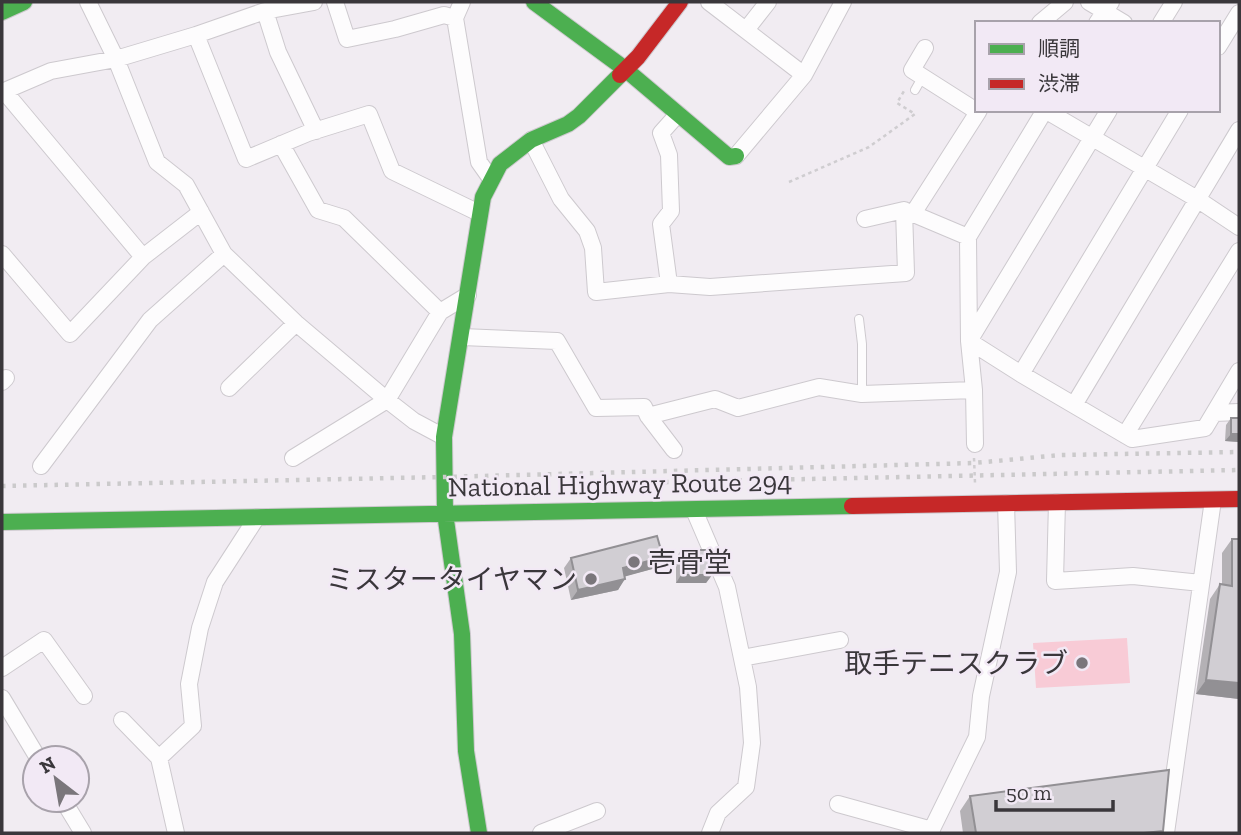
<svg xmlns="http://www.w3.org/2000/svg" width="1241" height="835" viewBox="0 0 1241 835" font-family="'Zilla Slab','Noto Sans JP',serif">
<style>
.pitch{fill:#f8cbd6}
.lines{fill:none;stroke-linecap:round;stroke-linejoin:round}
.lane-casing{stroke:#cdc9ce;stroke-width:10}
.street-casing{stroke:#cdc9ce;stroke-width:18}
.fast-casing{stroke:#cdc9ce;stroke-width:18}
.jam-casing{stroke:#cdc9ce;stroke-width:18}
.path{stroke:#cfcdd0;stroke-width:2.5;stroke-dasharray:3.5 3.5;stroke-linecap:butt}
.lane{stroke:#fdfcfd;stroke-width:8}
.street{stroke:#fdfcfd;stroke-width:16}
.fast{stroke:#4caf50;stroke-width:16}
.jam{stroke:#c62828;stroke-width:16}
.rail{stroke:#cbcacb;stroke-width:4.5;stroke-dasharray:3.5 7;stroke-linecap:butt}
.wall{fill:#b4b1b5}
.shaded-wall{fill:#929094}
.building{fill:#d1ced3;stroke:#929094;stroke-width:2}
.poi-dot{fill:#7a767b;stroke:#f2e9f5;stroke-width:2.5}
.labels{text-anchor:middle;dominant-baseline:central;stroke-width:5;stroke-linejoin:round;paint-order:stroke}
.street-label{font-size:28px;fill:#3a373b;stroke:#f2e9f5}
.poi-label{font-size:28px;fill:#3a373b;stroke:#f2e9f5;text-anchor:end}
</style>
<rect width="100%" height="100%" fill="#f1ecf2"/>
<!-- pitch -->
<path class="pitch" d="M 1127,638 L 1130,683 L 1036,688 L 1033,643 Z"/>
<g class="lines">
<!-- lane casing -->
<g class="lane-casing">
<path id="lane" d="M 915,90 L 923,76
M 859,319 L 862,344 L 862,394"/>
</g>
<!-- street casing -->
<g class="street-casing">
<path id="street" d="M 88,2 L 116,59 L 157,162 L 186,185 L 224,254 L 296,323 L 387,400 L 414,421 L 444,437
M 335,2 L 347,39 L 395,29 L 444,15 L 455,18
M 462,2 L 455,18 L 479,162 L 491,179
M 709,2 L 804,75 L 843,2
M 1089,2 L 1124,23
M 265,11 L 314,2
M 1040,23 L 1065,2
M 1097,23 L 1111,2
M 1161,23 L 1174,2
M 746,30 L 768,2
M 196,35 L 265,11 L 278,52 L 316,131
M 1218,47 L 1239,13
M 925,48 L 912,70 L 978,112 L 979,110
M 4,91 L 143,257
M 2,92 L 51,71 L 116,59 L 196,35 L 246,159 L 308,133 L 369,114 L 392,171 L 479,213
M 1045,110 L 1197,199 L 1239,227
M 531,140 L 561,199 L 587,231 L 593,248 L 596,292 L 669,284 L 710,287 L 906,273 L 904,210
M 281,144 L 318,210 L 344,218 L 440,312 L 468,295
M 736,156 L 804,75
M 914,212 L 978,112
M 865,219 L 904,210 L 968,237 L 969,341 L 1021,374 L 1132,439 L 1205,428 L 1239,371
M 968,237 L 1045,110
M 2,254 L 70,334 L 143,257 L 201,212
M 669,284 L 661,224 L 671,211 L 669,155 L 661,133 L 678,114
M 462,337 L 557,341 L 596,408 L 644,407 L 648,416 L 674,450
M 1021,374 L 1180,110
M 2,382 L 6,378
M 229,388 L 296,323
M 1074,405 L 1239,130
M 1214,413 L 1239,412
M 648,416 L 715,399 L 738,408 L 819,387 L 862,394 L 974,390
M 1125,435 L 1239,251
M 975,444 L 974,390 L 969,341 L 1109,110
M 293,458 L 387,400 L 440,312
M 41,466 L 150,320 L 224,254
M 1057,502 L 1055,581 L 1133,576 L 1201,583
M 694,510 L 727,587 L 748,687 L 752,743 L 746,787 L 718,813 L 710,833
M 742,658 L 840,640
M 2,668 L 44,640 L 84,696
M 2,698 L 38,758
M 122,720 L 159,758
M 63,800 L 83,833
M 838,804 L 932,830
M 176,833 L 159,758 L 193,726 L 189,684 L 200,628 L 215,582 L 257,517
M 541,833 L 597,811
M 930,833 L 977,737 L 981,696 L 1008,572 L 1006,503
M 1166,833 L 1213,500"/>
</g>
<!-- fast casing -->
<g class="fast-casing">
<path id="fast" d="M 534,2 L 625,69 L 729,157 L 736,156
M 2,12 L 24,2
M 2,522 L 852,506
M 479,833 L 466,751 L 462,634 L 445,513 L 444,437 L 483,197 L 500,164 L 531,140 L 568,124 L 579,116 L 620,75"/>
</g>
<!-- jam casing -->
<g class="jam-casing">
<path id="jam" d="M 620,75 L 638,57 L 680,2
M 852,506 L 1239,499"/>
</g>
<!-- path -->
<path class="path" d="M 789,182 L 869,147 L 915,114 L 897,103 L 904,91
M 974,458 L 975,483"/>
<!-- lane -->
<use href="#lane" class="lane"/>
<!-- street -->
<use href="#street" class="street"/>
<!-- fast -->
<use href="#fast" class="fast"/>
<!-- jam -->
<use href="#jam" class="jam"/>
<!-- rail -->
<path class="rail" d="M 665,482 L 1239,470
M 2,486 L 443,477 L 974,463 L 1061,455 L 1239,452"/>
</g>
<!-- wall -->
<path class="wall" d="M 1239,415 L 1239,442 L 1225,441 L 1226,425 L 1231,418 L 1237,418 Z
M 1232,539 L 1239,539 L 1239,699 L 1196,694 L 1210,599 L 1220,584 L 1222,584 L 1222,553 Z
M 681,550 L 712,575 L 706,583 L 676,583 L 676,558 Z
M 663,557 L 656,568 L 625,576 L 618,590 L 571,600 L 564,568 L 571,558 Z
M 970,796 L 1162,833 L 963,833 L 960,811 Z"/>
<!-- shaded-wall -->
<path class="shaded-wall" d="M 1231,434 L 1239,434 L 1239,442 L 1225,441 Z
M 663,557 L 656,568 L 616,579 L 623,568 Z
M 681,575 L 712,575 L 706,583 L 676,583 Z
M 625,579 L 618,590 L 571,600 L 578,590 Z
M 1206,680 L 1239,683 L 1239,699 L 1196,694 Z"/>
<!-- building -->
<path class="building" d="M 1239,415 L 1239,434 L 1231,434 L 1231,418 L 1239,418 Z
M 657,536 L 663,557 L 623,568 L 625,579 L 578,590 L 571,558 Z
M 1232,539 L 1239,539 L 1239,683 L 1206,680 L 1220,584 L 1232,586 Z
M 681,550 L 709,550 L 712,558 L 712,575 L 681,575 Z
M 1169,770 L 1163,831 L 1144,833 L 976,833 L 970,796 Z"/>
<!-- markers -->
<g class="poi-dot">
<circle cx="634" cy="562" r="7"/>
<circle cx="591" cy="579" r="7"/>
<circle cx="1082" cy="663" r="7"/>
</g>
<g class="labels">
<!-- street labels -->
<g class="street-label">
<text transform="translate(620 484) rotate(-1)">National Highway Route 294</text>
</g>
<!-- poi labels -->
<g class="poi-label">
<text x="648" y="562" text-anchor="start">壱骨堂</text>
<text x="577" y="579">ミスタータイヤマン</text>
<text x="1068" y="663">取手テニスクラブ</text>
</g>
</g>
<!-- border -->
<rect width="1241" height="835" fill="none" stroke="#3a373b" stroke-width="7"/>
<!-- legend -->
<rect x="975" y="21" width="245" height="91" fill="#f2e9f5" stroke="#a8a2ab" stroke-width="2"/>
<rect x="989" y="44" width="35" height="10" fill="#4caf50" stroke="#a8a2ab" stroke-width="2"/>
<text x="1038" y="56" font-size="21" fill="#3a373b">順調</text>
<rect x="989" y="79" width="35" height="10" fill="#c62828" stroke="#a8a2ab" stroke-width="2"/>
<text x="1038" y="91" font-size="21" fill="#3a373b">渋滞</text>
<!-- north arrow -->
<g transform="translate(56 779) rotate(329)"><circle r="33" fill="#f2e9f5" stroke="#a8a2ab" stroke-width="2"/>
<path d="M0-5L12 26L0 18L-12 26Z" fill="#7a767b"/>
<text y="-10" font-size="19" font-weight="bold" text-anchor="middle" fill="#3a373b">N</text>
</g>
<!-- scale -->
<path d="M996 800v10h117v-10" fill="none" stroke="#3a373b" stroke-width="3.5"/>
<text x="1006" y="800" font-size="21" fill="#3a373b" stroke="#f2e9f5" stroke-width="5" paint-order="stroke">50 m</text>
</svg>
